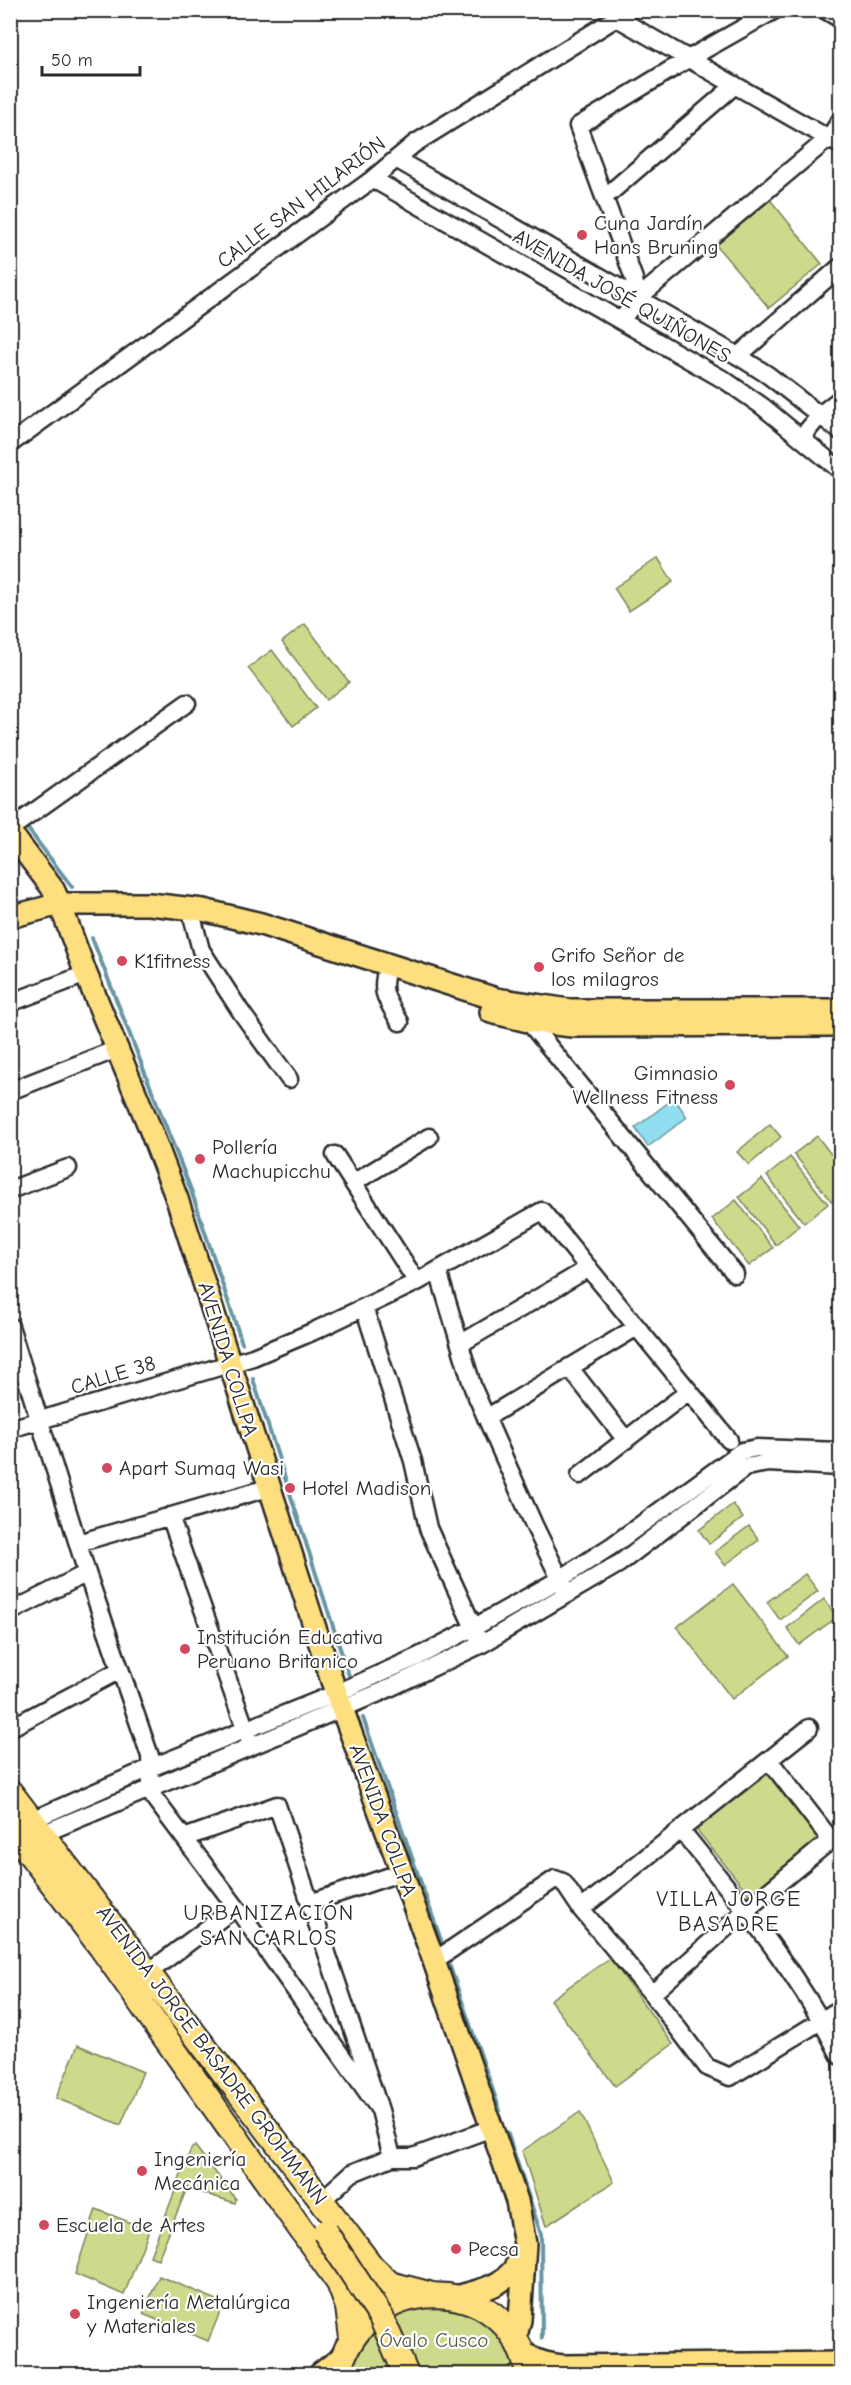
<svg xmlns="http://www.w3.org/2000/svg" width="851" height="2385" viewBox="0 0 851 2385" font-family="'Comic Neue',sans-serif">
<style>
.green{fill:#ced98c;stroke:#7c825c;stroke-width:1.5}
.water{fill:#91def1;stroke:#6896a2;stroke-width:1.5}
.lines{fill:none;stroke-linecap:round;stroke-linejoin:round}
.stream{stroke:#6896a2;stroke-width:4}
.minor-casing{stroke:#2b2b2b;stroke-width:21}
.major-casing{stroke:#2b2b2b;stroke-width:26}
.highway-casing{stroke:#2b2b2b;stroke-width:28}
.minor{stroke:#fff;stroke-width:16}
.major{stroke:#fedf80;stroke-width:21}
.highway{stroke:#fedf80;stroke-width:24}
.highway-bridge-casing{stroke:#2b2b2b;stroke-width:28;stroke-linecap:butt}
.highway-bridge{stroke:#fedf80;stroke-width:24}
.poi-dot{fill:#d1495b;stroke:#fff;stroke-width:2}
.labels{text-anchor:middle;dominant-baseline:central;stroke-width:4.5;stroke-linejoin:round;paint-order:stroke}
.street-label{font-size:21px;fill:#2b2b2b;stroke:#fff}
.poi-label{font-size:21px;fill:#2b2b2b;stroke:#fff;text-anchor:start}
.park-label{font-size:21px;fill:#5c5f48;stroke:#fff}
.neighbourhood-label{font-size:22px;letter-spacing:1.5px;fill:#2b2b2b;stroke:#fff}
</style>
<rect width="100%" height="100%" fill="#fff"/>
<filter id="ink" filterUnits="userSpaceOnUse"><feTurbulence type="fractalNoise" baseFrequency=".0167" numOctaves="2"/><feDisplacementMap in="SourceGraphic" scale="12" xChannelSelector="R" yChannelSelector="G"/><feConvolveMatrix kernelMatrix="1 2 1 2 8 2 1 2 1" color-interpolation-filters="sRGB"/></filter>
<g filter="url(#ink)">
<!-- green -->
<path class="green" d="M 768,197 L 822,264 L 769,308 L 714,243 Z
M 658,558 L 673,582 L 629,611 L 614,588 Z
M 305,624 L 349,682 L 326,700 L 282,642 Z
M 272,650 L 316,708 L 293,726 L 248,668 Z
M 770,1124 L 781,1137 L 749,1165 L 737,1152 Z
M 817,1136 L 840,1166 L 840,1194 L 831,1201 L 794,1154 Z
M 790,1157 L 828,1204 L 804,1223 L 767,1176 Z
M 762,1179 L 799,1226 L 776,1245 L 739,1197 Z
M 736,1200 L 773,1248 L 749,1266 L 712,1219 Z
M 733,1504 L 743,1518 L 709,1544 L 699,1530 Z
M 749,1526 L 759,1540 L 725,1565 L 715,1552 Z
M 805,1574 L 818,1591 L 780,1620 L 767,1602 Z
M 733,1584 L 788,1656 L 732,1699 L 677,1627 Z
M 824,1599 L 837,1617 L 799,1645 L 787,1628 Z
M 768,1774 L 820,1840 L 751,1897 L 696,1829 Z
M 610,1958 L 673,2044 L 615,2086 L 550,2000 Z
M 78,2045 L 143,2072 L 121,2125 L 56,2098 Z
M 580,2112 L 614,2182 L 546,2226 L 522,2151 Z
M 195,2146 L 236,2199 L 235,2203 L 187,2188 L 158,2259 L 150,2256 L 191,2149 Z
M 96,2209 L 149,2230 L 124,2295 L 75,2274 Z
M 159,2276 L 224,2303 L 208,2341 L 143,2314 Z
M 427,2306 C 485,2315 494,2319 518,2374 L 351,2374 C 359,2350 371,2328 395,2315 C 404,2310 417,2309 427,2306 Z"/>
<!-- water -->
<path class="water" d="M 674,1098 L 687,1117 L 648,1147 L 635,1128 Z"/>
<g class="lines">
<!-- stream -->
<path class="stream" d="M 10,805 L 17,813
M 28,829 L 72,887
M 92,938 L 191,1190 L 242,1343
M 253,1379 L 350,1679
M 363,1718 L 442,1943
M 449,1964 L 500,2111
M 507,2132 L 541,2234 L 542,2338"/>
<!-- minor casing -->
<g class="minor-casing">
<path id="minor" d="M 825,10 L 840,19
M 617,18 L 840,145
M 396,159 L 738,356 L 768,375 L 840,431
M 370,181 L 378,182 L 726,381 L 762,406 L 840,470
M 605,197 L 735,85
M 637,299 L 634,279 L 578,126 L 688,59 L 775,10
M 621,321 L 637,299 L 829,138 L 840,121
M 738,356 L 840,267
M 802,437 L 821,414 L 840,399
M 10,444 L 370,181 L 414,144 L 629,10
M 10,829 L 187,703
M 194,909 L 193,920 L 201,950 L 241,1012 L 289,1079
M 388,965 C 379,992 386,999 400,1022
M 10,1003 L 86,974
M 529,1015 L 528,1021 L 735,1274
M 10,1091 L 117,1049
M 353,1183 L 429,1137
M 10,1190 L 68,1168
M 438,1271 L 473,1388 L 534,1525 L 564,1587
M 417,1282 L 542,1211 L 729,1440
M 364,1307 L 413,1461 L 428,1528 L 478,1637
M 10,1326 L 87,1573 L 150,1756 L 151,1787 L 154,1798 L 236,1907 L 380,2110
M 460,1344 L 589,1268
M 569,1367 L 626,1440
M 486,1418 L 637,1327
M 10,1429 L 253,1357 L 312,1332 L 417,1282 L 335,1155
M 580,1475 L 689,1391
M 170,1516 L 249,1739
M 78,1543 L 268,1488
M 10,1612 L 87,1573
M 10,1728 L 120,1670
M 32,1820 L 150,1768 L 337,1693 L 417,1657 L 473,1628 L 560,1579 L 613,1545 L 742,1451 L 757,1448 L 840,1451
M 681,1830 C 739,1902 799,1973 840,2056
M 42,1834 L 381,1692 L 482,1644 L 620,1563 L 746,1467 L 768,1463 L 840,1467
M 184,1838 L 277,1805 L 380,2110 L 392,2157
M 310,1903 L 402,1872
M 581,1909 L 809,1728
M 434,1961 L 555,1879 L 563,1882 L 581,1909 L 652,1994 L 707,2067 L 730,2077 L 840,2009
M 149,1972 L 236,1907
M 652,1994 L 746,1910 L 831,1840 L 769,1760
M 322,2200 L 352,2173 L 392,2157 L 413,2157 L 492,2128"/>
</g>
<!-- major casing -->
<g class="major-casing">
<path id="major" d="M 10,832 L 53,889 L 60,904 L 86,974 L 149,1126 L 177,1199 L 332,1681 L 434,1961 L 517,2201 L 525,2244 L 520,2320 L 515,2340
M 10,917 L 60,904 L 149,904 L 203,910 L 261,924 L 496,999 L 569,1010 L 840,1010
M 491,1012 L 528,1021 L 572,1026 L 840,1025
M 456,2297 C 484,2290 513,2284 522,2253
M 520,2350 C 534,2361 545,2364 563,2366 L 840,2363
M 320,2374 L 342,2357"/>
</g>
<!-- highway casing -->
<g class="highway-casing">
<path id="highway" d="M 10,1792 L 372,2267 L 390,2284 L 429,2294
M 10,1828 L 101,1947 L 339,2283 L 348,2307 L 352,2338
M 338,2374 C 361,2270 509,2268 528,2374"/>
</g>
<!-- minor -->
<use href="#minor" class="minor"/>
<!-- major -->
<use href="#major" class="major"/>
<!-- highway -->
<use href="#highway" class="highway"/>
<!-- highway-bridge casing -->
<g class="highway-bridge-casing">
<path id="highway-bridge" d="M 325,2232 L 381,2317 L 406,2374"/>
</g>
<!-- highway-bridge -->
<use href="#highway-bridge" class="highway-bridge"/>
</g>
</g>
<!-- markers -->
<g class="poi-dot">
<circle cx="582" cy="235" r="6"/>
<circle cx="122" cy="961" r="6"/>
<circle cx="539" cy="967" r="6"/>
<circle cx="730" cy="1085" r="6"/>
<circle cx="200" cy="1159" r="6"/>
<circle cx="107" cy="1468" r="6"/>
<circle cx="290" cy="1488" r="6"/>
<circle cx="185" cy="1649" r="6"/>
<circle cx="142" cy="2171" r="6"/>
<circle cx="44" cy="2225" r="6"/>
<circle cx="456" cy="2249" r="6"/>
<circle cx="75" cy="2314" r="6"/>
</g>
<g class="labels">
<!-- street labels -->
<g class="street-label">
<text transform="translate(301 202) rotate(-37)">CALLE SAN HILARIÓN</text>
<text transform="translate(622 296) rotate(30)">AVENIDA JOSÉ QUIÑONES</text>
<text transform="translate(228 1359) rotate(73)">AVENIDA COLLPA</text>
<text transform="translate(113 1375) rotate(-17)">CALLE 38</text>
<text transform="translate(383 1820) rotate(70)">AVENIDA COLLPA</text>
<text transform="translate(212 2055) rotate(53)">AVENIDA JORGE BASADRE GROHMANN</text>
</g>
<!-- poi labels -->
<g class="poi-label">
<text x="594" y="223">Cuna Jardín<tspan x="594" dy="24">Hans Bruning</tspan></text>
<text x="551" y="955">Grifo Señor de<tspan x="551" dy="24">los milagros</tspan></text>
<text x="134" y="961">K1fitness</text>
<text x="718" y="1073" text-anchor="end">Gimnasio<tspan x="718" dy="24">Wellness Fitness</tspan></text>
<text x="212" y="1147">Pollería<tspan x="212" dy="24">Machupicchu</tspan></text>
<text x="119" y="1468">Apart Sumaq Wasi</text>
<text x="302" y="1488">Hotel Madison</text>
<text x="197" y="1637">Institución Educativa<tspan x="197" dy="24">Peruano Britanico</tspan></text>
<text x="154" y="2159">Ingeniería<tspan x="154" dy="24">Mecánica</tspan></text>
<text x="56" y="2225">Escuela de Artes</text>
<text x="468" y="2249">Pecsa</text>
<text x="87" y="2302">Ingeniería Metalúrgica<tspan x="87" dy="24">y Materiales</tspan></text>
</g>
<!-- park labels -->
<g class="park-label">
<text x="434" y="2340">Óvalo Cusco</text>
</g>
<!-- neighbourhood labels -->
<g class="neighbourhood-label">
<text x="729" y="1899">VILLA JORGE<tspan x="729" dy="25">BASADRE</tspan></text>
<text x="269" y="1913">URBANIZACIÓN<tspan x="269" dy="25">SAN CARLOS</tspan></text>
</g>
</g>
<!-- margin -->
<rect width="851" height="2385" fill="none" stroke="#fff" stroke-width="36"/>
<rect x="18" y="18" width="815" height="2349" fill="none" stroke="#2b2b2b" stroke-width="2" filter="url(#ink)"/>
<!-- scale -->
<path d="M42 66v9h98v-9" fill="none" stroke="#2b2b2b" stroke-width="3"/>
<text x="51" y="66" font-size="18" fill="#2b2b2b" stroke="#ffffff" stroke-width="4.5" paint-order="stroke">50 m</text>
</svg>
